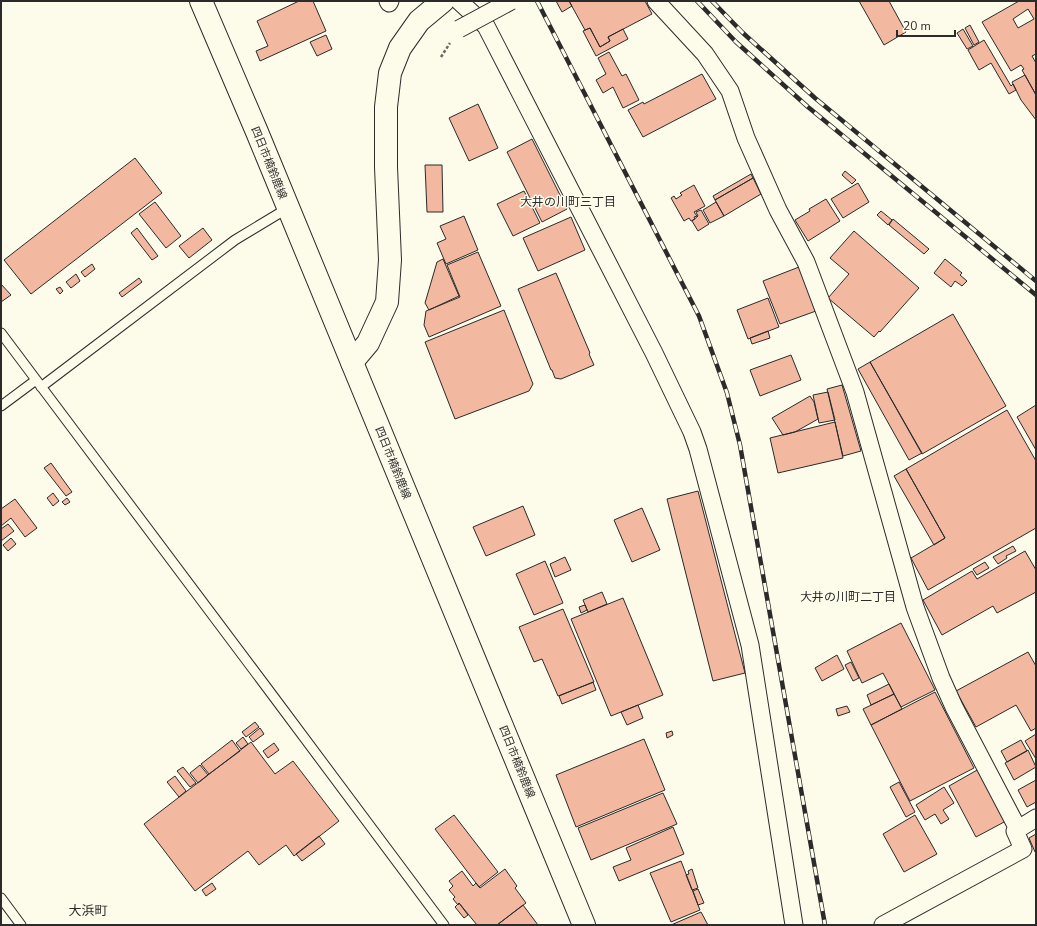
<svg xmlns="http://www.w3.org/2000/svg" width="1037" height="926" viewBox="0 0 1037 926" font-family="'Nunito Sans','Noto Sans JP',sans-serif">
<style>
.building{fill:#f2b8a0;stroke:#2b2b2b;fill-rule:evenodd}
.lines{fill:none;stroke-linecap:round;stroke-linejoin:round}
.lane-casing{stroke:#2b2b2b;stroke-width:11}
.street-casing{stroke:#2b2b2b;stroke-width:19}
.secondary-casing{stroke:#2b2b2b;stroke-width:24}
.primary-casing{stroke:#2b2b2b;stroke-width:24}
.path{stroke:#6a6964;stroke-width:2.5;stroke-dasharray:3 2;stroke-linecap:butt}
.lane{stroke:#fdfbea;stroke-width:9}
.street{stroke:#fdfbea;stroke-width:17}
.secondary{stroke:#fdfbea;stroke-width:22}
.primary{stroke:#fdfbea;stroke-width:22}
.rail-casing{stroke:#2b2b2b;stroke-width:4.5}
.rail{stroke:#fdfbea;stroke-width:3;stroke-dasharray:9;stroke-linecap:butt}
.street-bridge-casing{stroke:#2b2b2b;stroke-width:19;stroke-linecap:butt}
.street-bridge{stroke:#fdfbea;stroke-width:17}
.labels{text-anchor:middle;dominant-baseline:central;stroke-width:3;stroke-linejoin:round;paint-order:stroke}
.street-label{font-size:11px;fill:#2b2b2b;stroke:#fdfbea}
.neighbourhood-label{font-size:12px;fill:#2b2b2b;stroke:#fdfbea}
.quarter-label{font-size:13px;fill:#2b2b2b;stroke:#fdfbea}
</style>
<rect width="100%" height="100%" fill="#fdfbea"/>
<!-- building -->
<path class="building" d="M 299,1 L 313,1 L 326,31 L 260,61 L 256,51 L 268,46 L 257,21 Z
M 556,1 L 569,1 L 572,6 L 562,12 Z
M 569,1 L 645,1 L 652,14 L 608,37 L 610,41 L 600,47 L 590,28 L 585,30 Z
M 859,1 L 889,1 L 906,32 L 884,45 Z
M 1019,1 L 1036,1 L 1036,54 L 1032,56 L 1036,63 L 1036,95 L 1022,70 L 1024,69 L 1021,65 L 1011,71 L 982,22 ZM 1028,9 L 1034,19 L 1018,28 L 1013,19 Z
M 970,25 L 979,42 L 974,45 L 965,28 Z
M 590,28 L 600,47 L 610,41 L 608,37 L 623,29 L 628,39 L 596,56 L 583,31 Z
M 963,29 L 973,46 L 967,49 L 957,33 Z
M 326,35 L 332,49 L 317,56 L 310,42 Z
M 984,40 L 1011,86 L 1013,84 L 1016,90 L 1009,94 L 991,63 L 979,70 L 968,50 Z
M 609,52 L 622,76 L 626,74 L 639,100 L 623,108 L 613,87 L 603,93 L 596,80 L 606,74 L 598,58 Z
M 702,74 L 716,99 L 643,137 L 628,110 L 643,102 L 644,104 Z
M 1025,75 L 1036,95 L 1036,120 L 1021,100 L 1012,82 Z
M 478,104 L 498,148 L 469,161 L 449,118 Z
M 532,139 L 567,209 L 542,222 L 507,152 Z
M 135,158 L 162,193 L 31,294 L 4,260 Z
M 425,165 L 442,165 L 443,212 L 427,212 Z
M 845,171 L 856,180 L 852,184 L 842,175 Z
M 751,174 L 753,178 L 715,200 L 713,196 Z
M 753,178 L 761,194 L 724,216 L 715,200 Z
M 858,183 L 869,202 L 843,218 L 831,199 Z
M 694,185 L 705,206 L 694,212 L 697,216 L 694,217 L 695,219 L 691,221 L 689,218 L 684,221 L 671,198 L 674,196 L 676,199 L 682,195 L 680,193 Z
M 524,191 L 540,223 L 513,236 L 497,204 Z
M 826,199 L 840,221 L 808,241 L 795,220 L 810,211 L 809,209 Z
M 155,202 L 181,236 L 166,248 L 139,214 Z
M 716,202 L 724,216 L 710,223 L 703,210 Z
M 701,210 L 709,224 L 698,231 L 692,221 L 698,216 L 696,212 Z
M 881,211 L 892,220 L 888,225 L 877,215 Z
M 464,216 L 478,250 L 446,264 L 437,243 L 446,239 L 440,226 Z
M 571,217 L 585,250 L 538,271 L 523,238 Z
M 893,219 L 929,249 L 924,254 L 889,225 Z
M 137,228 L 158,256 L 152,260 L 131,233 Z
M 203,228 L 212,240 L 189,258 L 179,246 Z
M 854,231 L 919,288 L 880,332 L 879,331 L 874,337 L 828,298 L 849,274 L 830,258 Z
M 478,252 L 501,306 L 429,337 L 424,325 L 426,311 L 460,297 L 447,265 Z
M 443,259 L 459,296 L 429,310 L 425,303 L 437,262 Z
M 945,259 L 962,273 L 960,275 L 967,281 L 962,286 L 955,281 L 951,287 L 934,273 Z
M 92,264 L 95,269 L 85,277 L 81,272 Z
M 799,267 L 816,311 L 780,324 L 763,281 Z
M 556,273 L 590,353 L 589,354 L 594,365 L 561,379 L 555,378 L 552,370 L 551,370 L 518,289 Z
M 76,274 L 80,281 L 71,288 L 66,282 Z
M 139,278 L 142,282 L 122,297 L 119,293 Z
M 1,284 L 11,295 L 1,302 Z
M 60,287 L 63,291 L 60,294 L 56,289 Z
M 768,298 L 779,327 L 748,339 L 737,310 Z
M 504,310 L 533,384 L 529,391 L 455,419 L 425,342 Z
M 953,314 L 1006,406 L 922,454 L 870,362 Z
M 768,331 L 770,338 L 752,344 L 750,338 Z
M 791,355 L 801,380 L 760,396 L 750,370 Z
M 870,362 L 922,453 L 909,460 L 858,369 Z
M 842,385 L 861,451 L 843,456 L 827,389 Z
M 828,392 L 835,420 L 819,423 L 813,395 Z
M 810,396 L 814,402 L 818,419 L 795,432 L 783,435 L 772,418 Z
M 1036,405 L 1036,450 L 1017,417 Z
M 1007,410 L 1036,461 L 1036,528 L 928,590 L 911,558 L 945,538 L 906,469 Z
M 835,422 L 843,458 L 778,473 L 770,438 Z
M 51,463 L 72,492 L 66,496 L 44,468 Z
M 906,469 L 945,538 L 934,545 L 894,476 Z
M 698,491 L 745,673 L 713,681 L 667,499 Z
M 53,493 L 59,501 L 53,506 L 47,498 Z
M 67,498 L 70,502 L 65,505 L 62,502 Z
M 15,499 L 37,528 L 25,537 L 11,518 L 1,526 L 1,509 Z
M 523,506 L 535,535 L 486,556 L 473,527 Z
M 642,508 L 660,550 L 632,562 L 614,520 Z
M 8,524 L 14,531 L 1,541 L 1,529 Z
M 11,538 L 16,544 L 8,551 L 3,545 Z
M 1013,546 L 1016,551 L 1006,556 L 1007,558 L 998,564 L 993,557 Z
M 1025,551 L 1036,570 L 1036,592 L 997,613 L 993,606 L 942,635 L 923,600 L 972,571 L 977,579 Z
M 565,557 L 571,570 L 555,577 L 550,564 Z
M 545,561 L 563,603 L 534,615 L 516,574 Z
M 985,562 L 989,568 L 977,575 L 973,569 Z
M 602,592 L 607,604 L 588,612 L 583,600 Z
M 623,598 L 663,695 L 611,716 L 571,619 Z
M 585,605 L 587,610 L 581,613 L 579,607 Z
M 563,609 L 594,682 L 558,696 L 542,659 L 534,662 L 519,627 Z
M 901,623 L 935,690 L 901,707 L 883,673 L 862,683 L 847,651 Z
M 1028,652 L 1036,666 L 1036,728 L 1031,731 L 1016,705 L 976,727 L 956,691 Z
M 837,655 L 844,669 L 822,681 L 815,668 Z
M 851,662 L 859,678 L 853,681 L 845,665 Z
M 593,682 L 596,690 L 562,704 L 559,696 Z
M 889,684 L 894,694 L 871,705 L 867,695 Z
M 935,692 L 974,768 L 910,801 L 871,725 Z
M 894,694 L 902,709 L 871,725 L 863,709 Z
M 638,705 L 643,718 L 627,725 L 621,712 Z
M 847,706 L 850,712 L 838,716 L 836,709 Z
M 255,722 L 259,727 L 246,737 L 242,732 Z
M 260,728 L 264,734 L 253,742 L 249,737 Z
M 672,731 L 673,735 L 667,738 L 666,733 Z
M 1036,734 L 1036,759 L 1025,741 Z
M 243,737 L 248,744 L 241,749 L 236,743 Z
M 644,739 L 665,790 L 576,827 L 556,775 Z
M 232,740 L 240,751 L 209,774 L 201,764 Z
M 1021,740 L 1027,751 L 1007,762 L 1001,751 Z
M 251,742 L 275,774 L 293,761 L 339,821 L 294,856 L 286,845 L 259,865 L 248,851 L 195,891 L 144,824 Z
M 274,743 L 279,750 L 268,758 L 263,751 Z
M 1028,750 L 1036,767 L 1014,780 L 1005,763 Z
M 200,765 L 208,775 L 198,783 L 190,773 Z
M 183,767 L 196,783 L 190,787 L 177,771 Z
M 979,769 L 1006,821 L 976,837 L 949,786 Z
M 175,776 L 186,791 L 179,797 L 167,782 Z
M 1036,780 L 1036,802 L 1027,807 L 1018,790 Z
M 899,782 L 915,812 L 906,817 L 890,787 Z
M 944,787 L 954,803 L 943,810 L 949,819 L 941,824 L 935,814 L 925,820 L 916,805 Z
M 663,793 L 677,824 L 591,860 L 578,828 Z
M 454,815 L 498,872 L 479,887 L 435,829 Z
M 915,815 L 937,854 L 904,872 L 883,834 Z
M 673,827 L 684,854 L 619,881 L 613,867 L 631,860 L 626,848 Z
M 1036,834 L 1036,852 L 1035,852 L 1029,838 Z
M 319,836 L 325,844 L 302,861 L 296,854 Z
M 681,861 L 700,910 L 671,922 L 650,873 Z
M 505,869 L 517,886 L 515,888 L 526,903 L 497,925 L 477,925 L 459,903 L 458,905 L 453,899 L 455,897 L 449,890 L 453,886 L 449,881 L 462,871 L 473,886 L 476,883 L 480,888 Z
M 692,869 L 698,888 L 692,890 L 686,875 L 689,874 L 688,871 Z
M 212,883 L 216,889 L 206,896 L 202,890 Z
M 698,889 L 704,903 L 698,905 L 693,891 Z
M 459,903 L 468,915 L 464,918 L 455,907 Z
M 523,905 L 538,925 L 497,925 Z
M 701,912 L 708,925 L 671,925 Z"/>
<g class="lines">
<!-- lane casing -->
<g class="lane-casing">
<path id="lane" d="M 1,333 C 149,531 297,727 444,925
M 41,387 L 235,240 L 288,208
M 1,406 L 36,380
M 1,898 L 21,925"/>
</g>
<!-- street casing -->
<g class="street-casing">
<path id="street" d="M 388,1 L 389,3 L 390,1
M 459,1 L 486,26 L 654,353 L 692,432 L 698,449 L 750,645 L 794,925
M 656,1 L 705,54 L 730,91 L 746,138 L 778,210 L 806,262 L 855,392 L 915,607 L 941,678 L 954,707 L 1018,829
M 883,925 L 1023,849 L 1015,831 L 1036,818"/>
</g>
<!-- secondary casing -->
<g class="secondary-casing">
<path id="secondary" d="M 352,362 L 368,343 L 387,302 L 390,260 L 386,167 L 386,107 L 390,73 L 400,48 L 419,21 L 443,1"/>
</g>
<!-- primary casing -->
<g class="primary-casing">
<path id="primary" d="M 201,1 L 257,132 L 584,925"/>
</g>
<!-- path -->
<path class="path" d="M 441,57 L 450,43"/>
<!-- lane -->
<use href="#lane" class="lane"/>
<!-- street -->
<use href="#street" class="street"/>
<!-- secondary -->
<use href="#secondary" class="secondary"/>
<!-- primary -->
<use href="#primary" class="primary"/>
<!-- rail casing -->
<g class="rail-casing">
<path id="rail" d="M 537,1 L 699,316 L 727,393 L 740,445 L 825,925
M 697,1 L 736,42 L 808,107 L 1036,295
M 712,1 L 743,33 L 815,98 L 1036,281"/>
</g>
<!-- rail -->
<use href="#rail" class="rail"/>
<!-- street-bridge casing -->
<g class="street-bridge-casing">
<path id="street-bridge" d="M 459,29 L 511,1"/>
</g>
<!-- street-bridge -->
<use href="#street-bridge" class="street-bridge"/>
</g>
<g class="labels">
<!-- street labels -->
<g class="street-label">
<text transform="translate(269 163) rotate(68)">四日市楠鈴鹿線</text>
<text transform="translate(393 463) rotate(68)">四日市楠鈴鹿線</text>
<text transform="translate(517 762) rotate(68)">四日市楠鈴鹿線</text>
</g>
<!-- neighbourhood labels -->
<g class="neighbourhood-label">
<text x="568" y="202">大井の川町三丁目</text>
<text x="848" y="597">大井の川町二丁目</text>
</g>
<!-- quarter labels -->
<g class="quarter-label">
<text x="88" y="911">大浜町</text>
</g>
</g>
<!-- border -->
<rect width="1037" height="926" fill="none" stroke="#2b2b2b" stroke-width="4"/>
<!-- scale -->
<path d="M897 30v6h58v-6" fill="none" stroke="#2b2b2b" stroke-width="2"/>
<text x="903" y="30" font-size="12" fill="#2b2b2b" stroke="#fdfbea" stroke-width="3" paint-order="stroke">20 m</text>
</svg>
